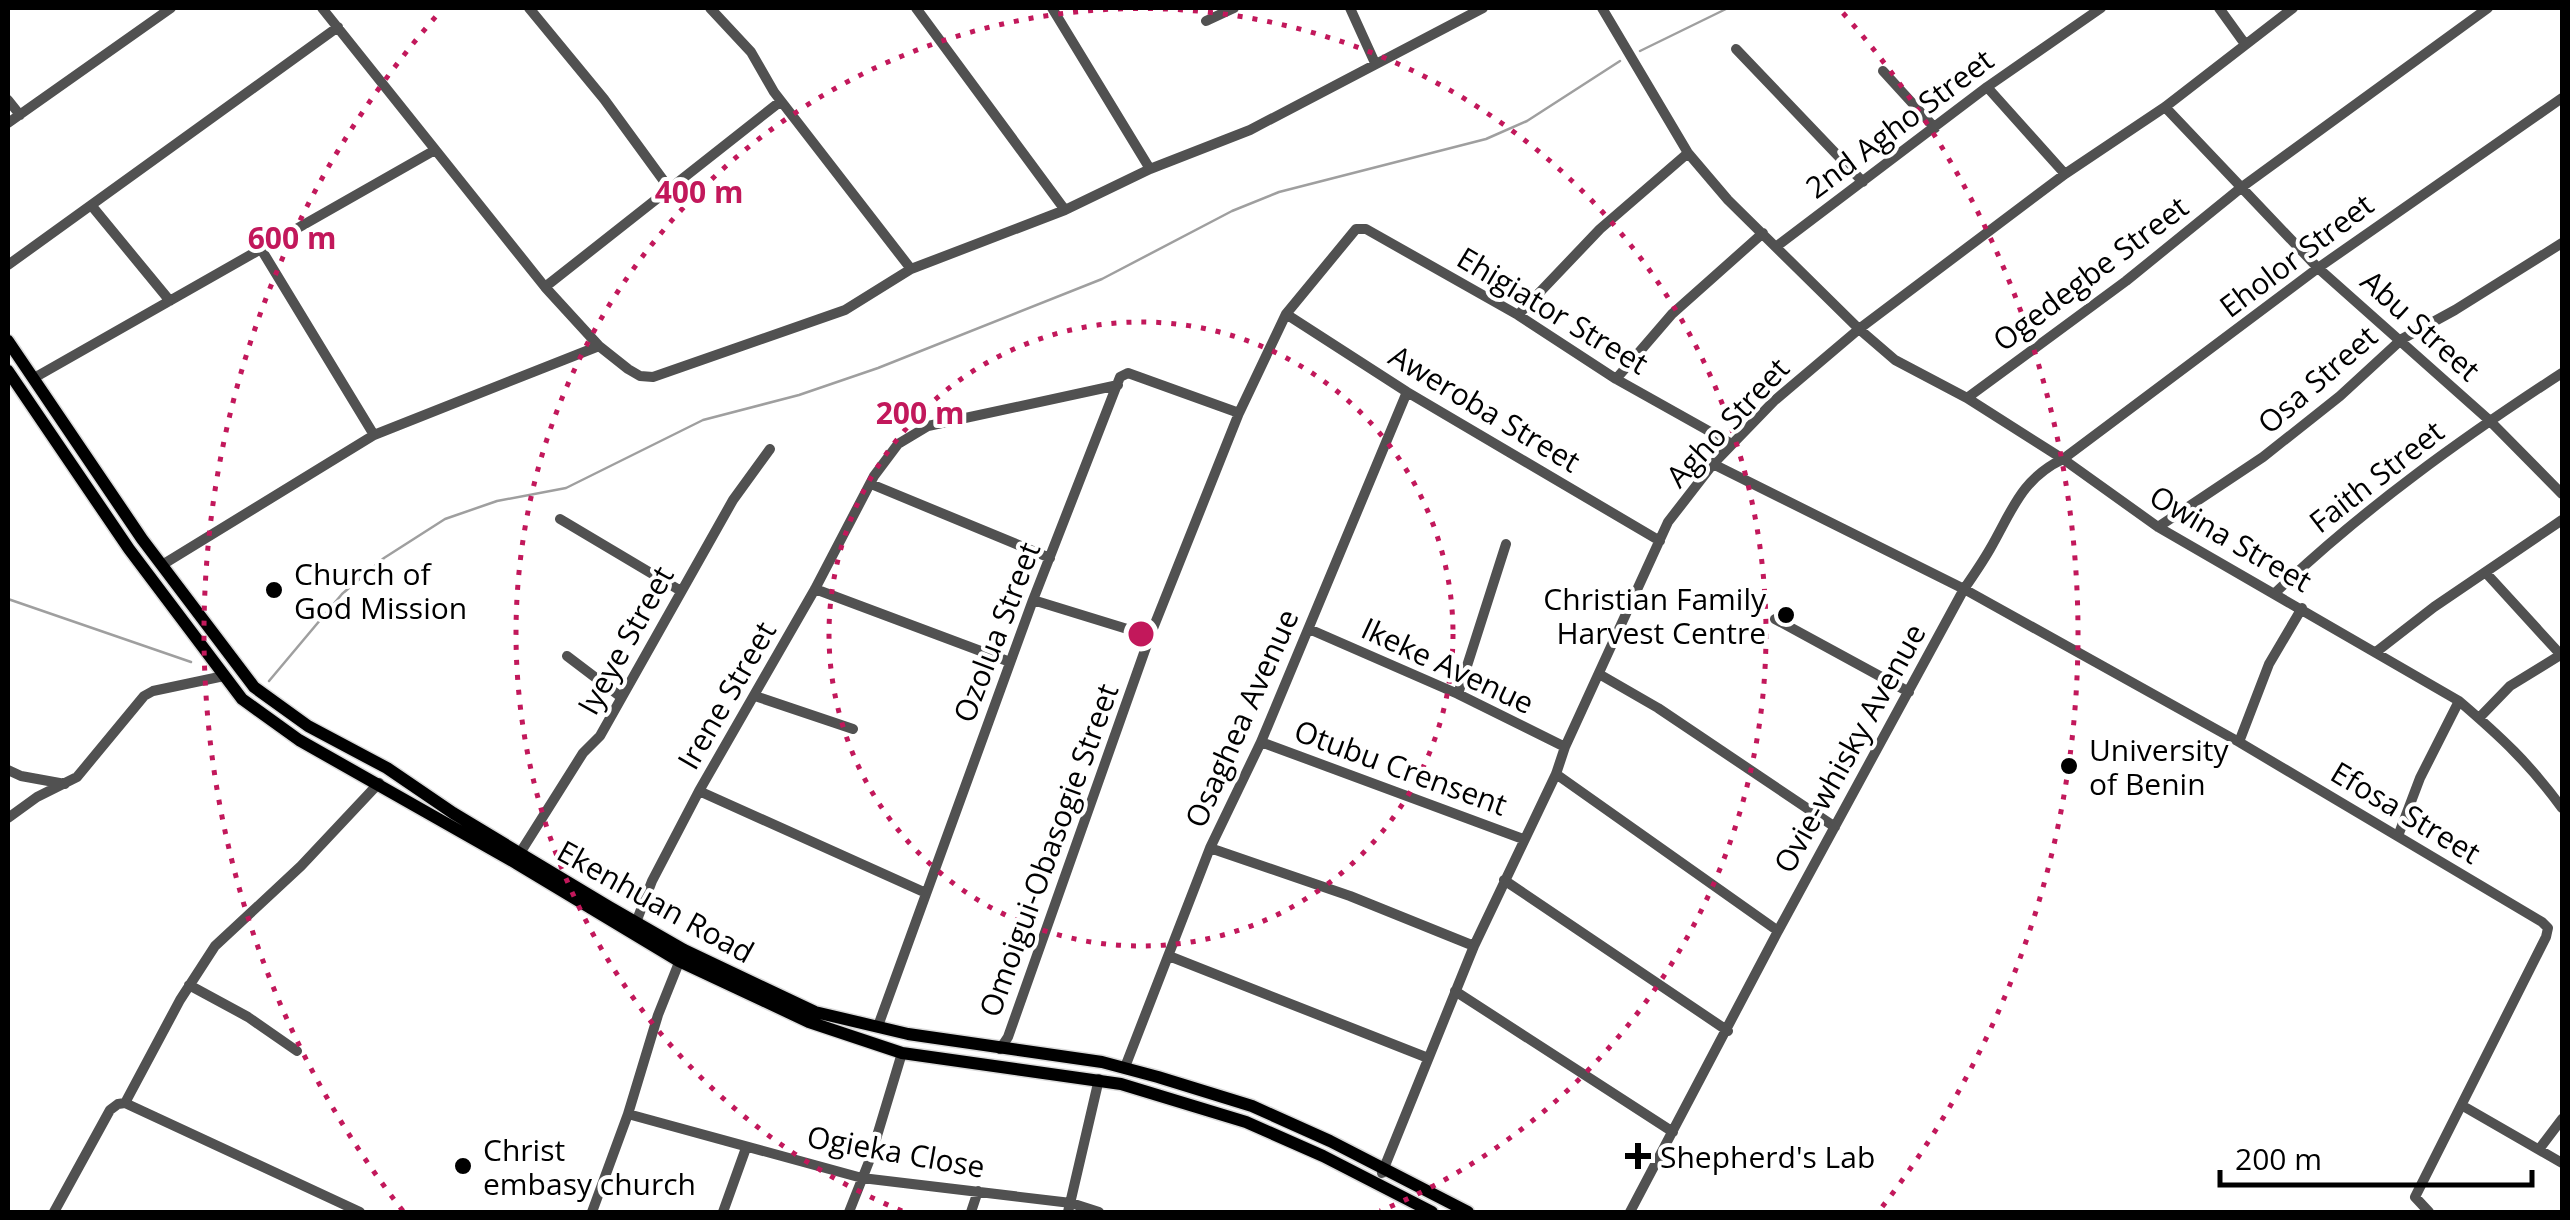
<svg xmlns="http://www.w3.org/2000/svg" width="2570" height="1220" viewBox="0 0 2570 1220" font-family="'Open Sans',sans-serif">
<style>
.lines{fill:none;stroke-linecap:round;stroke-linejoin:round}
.stream{stroke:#9f9f9f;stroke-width:2.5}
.major-casing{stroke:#dbdbdb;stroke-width:15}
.minor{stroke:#515151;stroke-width:10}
.major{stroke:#000;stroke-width:12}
.ring{fill:none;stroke:#c2185b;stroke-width:5;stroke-dasharray:5 10}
.poi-dot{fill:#000;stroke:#fff;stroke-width:4}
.labels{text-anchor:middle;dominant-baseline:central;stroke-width:8;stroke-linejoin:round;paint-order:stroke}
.street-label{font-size:30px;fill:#000;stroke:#fff}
.poi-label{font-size:30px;fill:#000;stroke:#fff;text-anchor:start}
.centre{fill:#c2185b;stroke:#fff;stroke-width:5}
.ring-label{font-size:30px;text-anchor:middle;font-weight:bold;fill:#c2185b;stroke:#fff;stroke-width:8;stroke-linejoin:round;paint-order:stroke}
</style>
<rect width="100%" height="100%" fill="#fff"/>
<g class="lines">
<!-- stream -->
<path class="stream" d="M 1799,8 L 1820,8
M 1640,51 L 1728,8
M 8,599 L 191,662
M 269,681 L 342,594 L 384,558 L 445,519 L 497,501 L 566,488 L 703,420 L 799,395 L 878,368 L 1102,279 L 1232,211 L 1279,192 L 1486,139 L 1527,121 L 1620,61"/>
<!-- major casing -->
<g class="major-casing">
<path id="major" d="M 8,341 L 142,539 L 254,687 L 308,726 L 387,768 L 453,813 L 609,907 L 684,950 L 815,1012 L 908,1034 L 1102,1062 L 1158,1077 L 1252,1106 L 1330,1141 L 1468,1212
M 8,371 L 129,549 L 242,699 L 299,740 L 516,863 L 679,961 L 809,1022 L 902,1053 L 1121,1084 L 1246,1122 L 1323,1156 L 1432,1212"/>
</g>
<!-- minor -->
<path class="minor" d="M 322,8 L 545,287 L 599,346 L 628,369 L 640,376 L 653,377 L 845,310 L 911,269 L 1065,210 L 1150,169 L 1250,130 L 1483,8
M 529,8 L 604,99 L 669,188
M 710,8 L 751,52 L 774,92 L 911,269
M 916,8 L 1065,210
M 1052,8 L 1150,169
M 1350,8 L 1375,63
M 1602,8 L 1688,153 L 1728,200 L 1859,329 L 1895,360 L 1967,398 L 2063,459 L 2158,527 L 2459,701 C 2501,737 2529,763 2562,808
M 2219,8 L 2245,44
M 1206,21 L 1234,8
M 1736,49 L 1863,182
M 1883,71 L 1935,128
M 1987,87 L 2065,174
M 8,100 L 20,115
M 2165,107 L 2318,268 L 2489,420 L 2562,494
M 8,123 L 171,8
M 91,205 L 170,301
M 1777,246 L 1987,87 L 2101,8
M 261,249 L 374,435
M 8,265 L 338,27
M 545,287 L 781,101
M 1286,314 L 1407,392 L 1660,541
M 1518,315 L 1600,229 L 1688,153
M 34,378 L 435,150
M 1616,379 L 1672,314 L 1763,233
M 1967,398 L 2126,281 L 2242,187 L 2488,8
M 1713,464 L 1964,589 L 2239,742 L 2542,922 L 2548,928 L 2546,937 L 2415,1197 L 2429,1212
M 871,484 L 1050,558
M 560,519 L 681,591
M 2158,527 L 2263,457 L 2340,396 L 2402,339 L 2455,310 L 2562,243
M 162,565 L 374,435 L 599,346
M 2486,573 L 2561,655
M 815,589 L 1010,662
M 2276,592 C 2363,509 2462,438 2562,373
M 1033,600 L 1150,636
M 1775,619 L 1909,692
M 1309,629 L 1458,694 L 1565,747
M 2376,652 L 2434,607 L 2562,520
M 567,656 L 621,697
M 1599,674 L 1658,708 L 1835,827
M 1458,694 L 1506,544
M 755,696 L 853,729
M 2479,718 L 2510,686 L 2562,654
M 1261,742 L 1523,839
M 2239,742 L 2269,664 L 2302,608
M 8,770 L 21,776 L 65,784
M 1556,774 L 1778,931 L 1630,1212
M 699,791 L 926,893
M 8,818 L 37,797 L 77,777 L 144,696 L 153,691 L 224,676
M 2398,836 L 2420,778 L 2459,701
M 1210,848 L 1350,896 L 1474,946
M 520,853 L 583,753 L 600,736 L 733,500 L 770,449
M 1504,880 L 1728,1031
M 635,925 L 652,881 L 699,791 L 815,589 L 874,476 L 898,444 L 928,426 L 1118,385
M 1778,931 L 1964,589 C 1973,576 1982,563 1990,549 C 2012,511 2021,479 2063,459 L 2318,268 L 2562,98
M 1169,956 L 1428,1058
M 189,985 L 248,1017 L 297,1051
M 1455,991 L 1673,1132
M 878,1026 L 1033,600 L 1120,377 L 1128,373 L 1239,413
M 1000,1049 L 1008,1037 L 1150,636 L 1239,413 L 1286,314 L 1356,229 L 1366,229 L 1518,315 L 1616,379 L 1732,444
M 1125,1067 L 1210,848 L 1261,742 L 1407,392
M 125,1103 L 180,1000 L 215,946 L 301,866 L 379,783
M 2463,1106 L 2562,1163
M 628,1114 L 862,1178 L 1071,1203 L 1099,1212
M 2540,1148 L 2562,1119
M 1382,1173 L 1474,946 L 1556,774 L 1565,747 L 1668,522 L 1713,464 L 1774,401 L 1859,329 L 2065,174 L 2165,107 L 2293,8
M 54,1212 L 110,1110 L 118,1104 L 125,1103 L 360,1212
M 592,1212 L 628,1114 L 658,1015 L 682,955
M 723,1212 L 746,1148
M 849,1212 L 870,1159 L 902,1053
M 971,1212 L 978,1191
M 1068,1212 L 1099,1079"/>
<!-- major -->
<use href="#major" class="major"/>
</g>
<!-- distance rings -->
<g class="ring">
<circle cx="1141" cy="634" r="312"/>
<path d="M902 1211A625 625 0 1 1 1380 1211"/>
<path d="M403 1211A937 937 0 0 1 439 13M1843 13A937 937 0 0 1 1879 1211"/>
</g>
<!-- markers -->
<g class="poi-dot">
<circle cx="274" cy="590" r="10"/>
<circle cx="1786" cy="615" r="10"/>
<circle cx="2069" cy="766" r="10"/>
<path d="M1633 1141h10v10h10v10h-10v10h-10v-10h-10v-10h10z"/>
<circle cx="463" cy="1166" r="10"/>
</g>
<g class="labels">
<!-- street labels -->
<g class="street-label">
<text transform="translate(1899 123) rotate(-37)">2nd Agho Street</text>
<text transform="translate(2296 255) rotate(-37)">Eholor Street</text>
<text transform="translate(2090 273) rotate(-37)">Ogedegbe Street</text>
<text transform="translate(1553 310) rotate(31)">Ehigiator Street</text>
<text transform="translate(2421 325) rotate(42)">Abu Street</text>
<text transform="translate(2317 379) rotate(-41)">Osa Street</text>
<text transform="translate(1485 408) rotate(31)">Aweroba Street</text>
<text transform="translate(1727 422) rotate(-47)">Agho Street</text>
<text transform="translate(2376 476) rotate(-38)">Faith Street</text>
<text transform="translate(2231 538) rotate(30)">Owina Street</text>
<text transform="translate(996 632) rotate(-69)">Ozolua Street</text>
<text transform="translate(625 640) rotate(-61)">Iyeye Street</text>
<text transform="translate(1448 665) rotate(25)">Ikeke Avenue</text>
<text transform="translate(726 695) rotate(-60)">Irene Street</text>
<text transform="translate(1241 718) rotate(-66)">Osaghea Avenue</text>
<text transform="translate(1849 748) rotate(-61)">Ovie-whisky Avenue</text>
<text transform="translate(1401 767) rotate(20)">Otubu Crensent</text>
<text transform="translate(2406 812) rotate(31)">Efosa Street</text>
<text transform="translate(1048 850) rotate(-70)">Omoigui-Obasogie Street</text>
<text transform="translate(656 901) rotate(29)">Ekenhuan Road</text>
<text transform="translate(896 1151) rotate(10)">Ogieka Close</text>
</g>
<!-- poi labels -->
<g class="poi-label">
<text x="294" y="573">Church of<tspan x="294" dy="34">God Mission</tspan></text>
<text x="1766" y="598" text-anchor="end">Christian Family<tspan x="1766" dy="34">Harvest Centre</tspan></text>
<text x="2089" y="749">University<tspan x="2089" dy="34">of Benin</tspan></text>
<text x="483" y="1149">Christ<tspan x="483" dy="34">embasy church</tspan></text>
<text x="1660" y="1156">Shepherd's Lab</text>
</g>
</g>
<circle cx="1141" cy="634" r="15" class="centre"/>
<g class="ring-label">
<text x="699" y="203">400 m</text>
<text x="292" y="249">600 m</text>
<text x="920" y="424">200 m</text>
</g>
<!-- border -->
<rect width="2570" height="1220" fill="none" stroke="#000000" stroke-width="20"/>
<!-- scale -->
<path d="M2220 1170v15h312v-15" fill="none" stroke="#000000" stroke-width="5"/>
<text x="2235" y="1170" font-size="30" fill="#000000" stroke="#ffffff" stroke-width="8" paint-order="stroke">200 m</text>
</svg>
